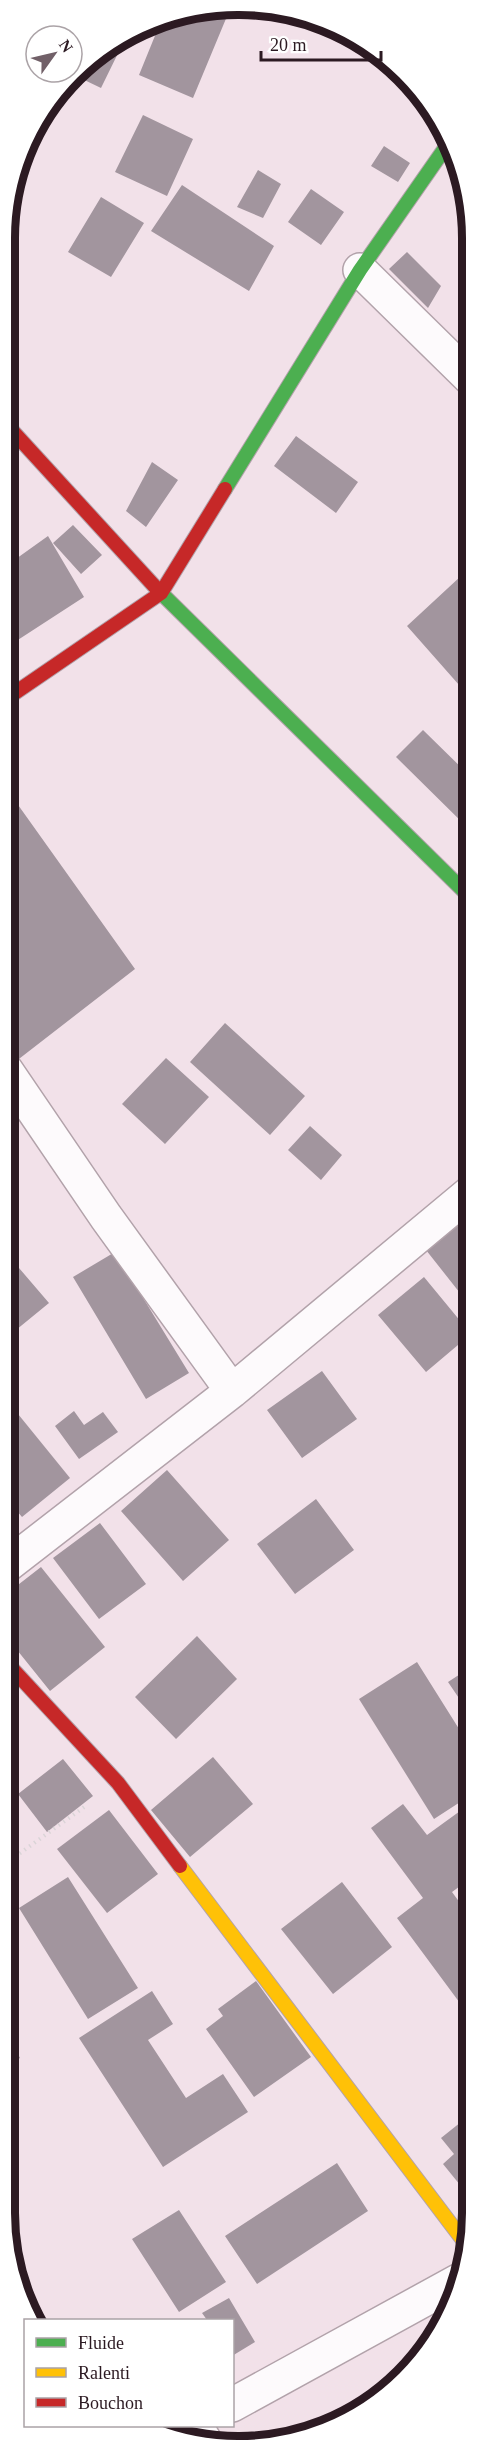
<svg xmlns="http://www.w3.org/2000/svg" width="477" height="2451" viewBox="0 0 477 2451" font-family="'Times New Roman',serif">
<style>
.building{fill:#a2959e}
.lines{fill:none;stroke-linecap:round;stroke-linejoin:round}
.street-casing{stroke:#b2a2aa;stroke-width:36}
.fast-casing{stroke:#b2a2aa;stroke-width:16}
.slow-casing{stroke:#b2a2aa;stroke-width:16}
.jam-casing{stroke:#b2a2aa;stroke-width:16}
.path{stroke:#dad4d7;stroke-width:4;stroke-dasharray:1.5 4.5;stroke-linecap:butt}
.street{stroke:#fdfafc;stroke-width:33}
.fast{stroke:#4caf50;stroke-width:14}
.slow{stroke:#ffc107;stroke-width:14}
.jam{stroke:#c62828;stroke-width:14}
.rim{fill:none;stroke:#2c1a22;stroke-width:8}
</style>
<rect width="100%" height="100%" fill="#f2e1e9"/>
<!-- building -->
<path class="building" d="M 230,9 L 193,98 L 139,75 L 161,21 L 178,13 Z
M 125,39 L 101,88 L 76,76 L 96,53 Z
M 143,115 L 193,139 L 167,196 L 115,172 Z
M 384,146 L 410,163 L 398,182 L 371,166 Z
M 456,162 L 461,181 L 449,169 Z
M 258,170 L 281,184 L 263,218 L 237,207 Z
M 182,185 L 274,246 L 249,291 L 151,231 Z
M 311,189 L 344,212 L 321,245 L 288,222 Z
M 101,197 L 144,223 L 111,277 L 68,252 Z
M 407,252 L 441,286 L 428,308 L 389,269 Z
M 296,436 L 358,482 L 336,513 L 274,466 Z
M 152,462 L 178,480 L 146,527 L 126,511 Z
M 472,495 L 472,510 L 464,501 Z
M 73,525 L 102,555 L 81,574 L 53,543 Z
M 48,536 L 84,597 L 7,647 L 6,566 Z
M 461,576 L 472,589 L 472,690 L 467,694 L 407,626 Z
M 423,730 L 472,778 L 472,832 L 396,757 Z
M 6,788 L 135,969 L 15,1062 L 6,1048 Z
M 225,1023 L 305,1096 L 270,1135 L 190,1062 Z
M 166,1058 L 209,1097 L 165,1144 L 122,1104 Z
M 6,1099 L 17,1116 L 6,1124 Z
M 310,1126 L 342,1155 L 321,1180 L 288,1150 Z
M 471,1214 L 471,1307 L 426,1250 Z
M 115,1252 L 189,1373 L 146,1399 L 73,1277 Z
M 19,1268 L 49,1303 L 5,1339 L 5,1280 Z
M 424,1277 L 471,1334 L 426,1372 L 378,1315 Z
M 322,1371 L 357,1419 L 302,1458 L 267,1410 Z
M 5,1398 L 70,1478 L 22,1517 L 5,1497 Z
M 74,1411 L 84,1425 L 103,1412 L 118,1432 L 79,1459 L 55,1426 Z
M 167,1470 L 229,1540 L 183,1581 L 121,1511 Z
M 316,1499 L 354,1550 L 295,1594 L 257,1544 Z
M 100,1523 L 146,1584 L 99,1619 L 53,1558 Z
M 41,1567 L 105,1647 L 50,1691 L 5,1635 L 5,1595 Z
M 197,1636 L 237,1679 L 176,1739 L 135,1697 Z
M 417,1662 L 471,1748 L 471,1795 L 434,1819 L 359,1699 Z
M 471,1667 L 471,1716 L 448,1682 Z
M 213,1757 L 253,1804 L 190,1857 L 151,1810 Z
M 63,1759 L 93,1796 L 47,1832 L 18,1794 Z
M 403,1804 L 427,1835 L 467,1806 L 471,1812 L 471,1878 L 452,1892 L 471,1918 L 471,2018 L 397,1918 L 423,1898 L 371,1828 Z
M 109,1810 L 158,1874 L 107,1913 L 57,1849 Z
M 68,1877 L 138,1988 L 88,2019 L 19,1908 Z
M 342,1882 L 392,1947 L 333,1994 L 281,1929 Z
M 256,1981 L 311,2057 L 254,2097 L 206,2029 L 223,2016 L 218,2009 Z
M 152,1991 L 173,2024 L 148,2040 L 186,2098 L 223,2074 L 248,2112 L 163,2167 L 79,2038 Z
M 5,2030 L 20,2058 L 5,2067 Z
M 471,2114 L 471,2195 L 469,2196 L 443,2164 L 454,2154 L 441,2138 Z
M 337,2163 L 368,2211 L 257,2284 L 225,2236 Z
M 179,2210 L 226,2282 L 179,2312 L 132,2239 Z
M 229,2298 L 255,2342 L 232,2356 L 232,2320 L 207,2320 L 202,2313 Z
M 400,2379 L 393,2389 L 379,2397 L 377,2394 Z"/>
<g class="lines">
<!-- street casing -->
<g class="street-casing">
<path id="street" d="M 360,270 L 472,380
M 6,1070 L 106,1217 L 232,1391
M 5,1567 L 232,1391 L 471,1192
M 232,2405 L 458,2281
M 180,2434 L 196,2426 L 205,2441"/>
</g>
<!-- fast casing -->
<g class="fast-casing">
<path id="fast" d="M 225,489 L 360,270 L 450,141
M 157,589 L 471,898"/>
</g>
<!-- slow casing -->
<g class="slow-casing">
<path id="slow" d="M 180,1866 L 469,2248"/>
</g>
<!-- jam casing -->
<g class="jam-casing">
<path id="jam" d="M 6,424 L 157,589
M 6,699 L 161,593 L 225,489
M 5,1661 L 118,1783 L 180,1866"/>
</g>
<!-- path -->
<path class="path" d="M 5,1864 L 87,1805"/>
<!-- street -->
<use href="#street" class="street"/>
<!-- fast -->
<use href="#fast" class="fast"/>
<!-- slow -->
<use href="#slow" class="slow"/>
<!-- jam -->
<use href="#jam" class="jam"/>
</g>
<!-- crop -->
<path d="M0 0H477V2451H0ZM238 15H239A223 223 0 0 1 462 238V2213A223 223 0 0 1 239 2436H238A223 223 0 0 1 15 2213V238A223 223 0 0 1 238 15Z" fill="#fff" fill-rule="evenodd"/>
<path class="rim" d="M238 15H239A223 223 0 0 1 462 238V2213A223 223 0 0 1 239 2436H238A223 223 0 0 1 15 2213V238A223 223 0 0 1 238 15Z"/>
<!-- legend -->
<rect x="24" y="2319" width="210" height="108" fill="#ffffff" stroke="#aba3a7" stroke-width="1.5"/>
<rect x="36" y="2338" width="30" height="9" fill="#4caf50" stroke="#aba3a7" stroke-width="1.5"/>
<text x="78" y="2349" font-size="18" fill="#2c1a22">Fluide</text>
<rect x="36" y="2368" width="30" height="9" fill="#ffc107" stroke="#aba3a7" stroke-width="1.5"/>
<text x="78" y="2379" font-size="18" fill="#2c1a22">Ralenti</text>
<rect x="36" y="2398" width="30" height="9" fill="#c62828" stroke="#aba3a7" stroke-width="1.5"/>
<text x="78" y="2409" font-size="18" fill="#2c1a22">Bouchon</text>
<!-- north arrow -->
<g transform="translate(54 54) rotate(56)"><circle r="28" fill="#ffffff" stroke="#aba3a7" stroke-width="1.5"/>
<path d="M0-4.5L10 22L0 15L-10 22Z" fill="#716068"/>
<text y="-9" font-size="16" font-weight="bold" text-anchor="middle" fill="#2c1a22">N</text>
</g>
<!-- scale -->
<path d="M261 51v9h120v-9" fill="none" stroke="#2c1a22" stroke-width="3"/>
<text x="270" y="51" font-size="18" fill="#2c1a22" stroke="#ffffff" stroke-width="4.5" paint-order="stroke">20 m</text>
</svg>
